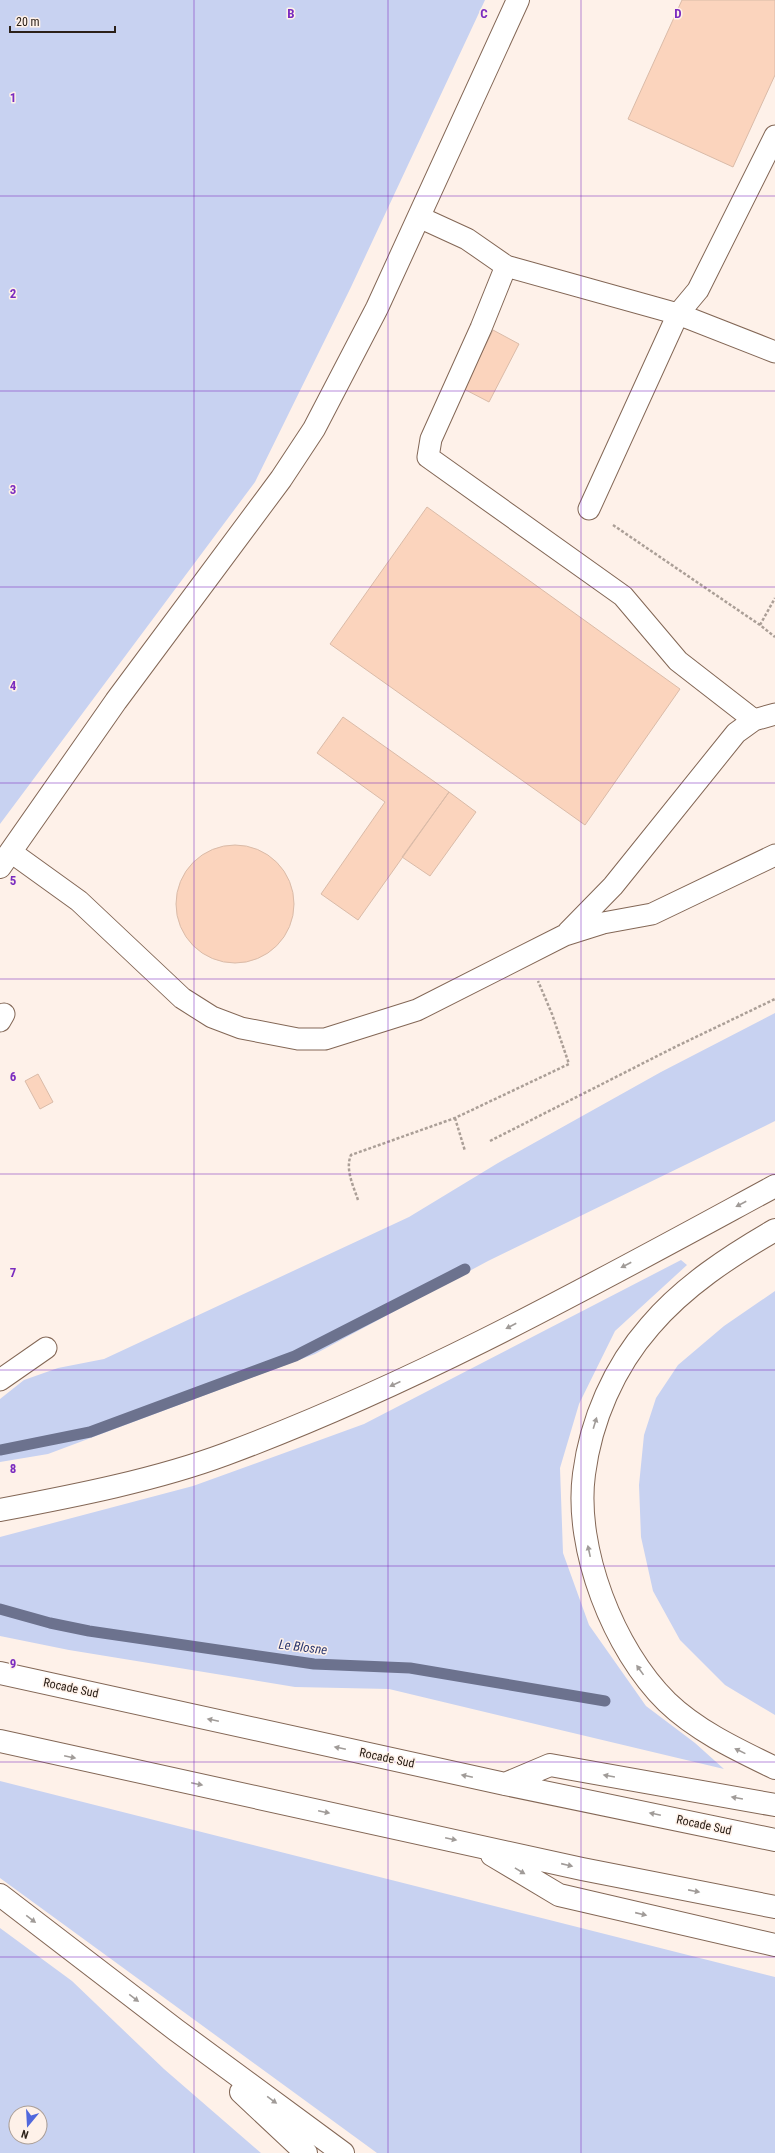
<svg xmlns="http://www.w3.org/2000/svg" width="775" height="2153" viewBox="0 0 775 2153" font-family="'Roboto Condensed',sans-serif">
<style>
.green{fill:#c8d2f1;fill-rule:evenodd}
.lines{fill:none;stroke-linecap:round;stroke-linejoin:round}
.stream{stroke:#6c728e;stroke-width:11}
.building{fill:#fbd4bd;stroke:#dabba8}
.service-casing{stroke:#836756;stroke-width:23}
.minor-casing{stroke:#836756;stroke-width:24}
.trunk-casing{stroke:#836756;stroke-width:24}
.path{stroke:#ab9f97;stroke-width:2.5;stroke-dasharray:3 2;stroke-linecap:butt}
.service{stroke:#fff;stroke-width:21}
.minor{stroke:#fff;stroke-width:22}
.trunk{stroke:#fff;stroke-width:22}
.oneway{fill:#a09b98}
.grid{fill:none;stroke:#7b2cbf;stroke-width:1;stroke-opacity:0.55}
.labels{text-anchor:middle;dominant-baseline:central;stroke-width:3;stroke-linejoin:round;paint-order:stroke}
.street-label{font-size:12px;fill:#2c2119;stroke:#fef1e9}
.water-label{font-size:13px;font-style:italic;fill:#2a376f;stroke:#fef1e9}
.grid-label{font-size:13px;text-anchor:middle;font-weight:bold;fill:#7b2cbf;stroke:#fef1e9;stroke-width:3;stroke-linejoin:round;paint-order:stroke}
</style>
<rect width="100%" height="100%" fill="#fef1e9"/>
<!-- green -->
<path class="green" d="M 0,0 L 485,0 L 351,287 L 255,482 L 0,824 Z
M 775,1013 L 775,1121 L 767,1125 L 488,1261 L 315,1354 L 48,1454 L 0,1462 L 0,1399 L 24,1380 L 58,1368 L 104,1359 L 409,1217 L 498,1163 L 661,1072 Z
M 681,1260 L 687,1265 L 615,1331 L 579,1404 L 560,1468 L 563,1553 L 589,1625 L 646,1706 L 695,1743 L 724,1769 L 389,1689 L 295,1687 L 69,1650 L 0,1636 L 0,1537 L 193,1486 L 364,1424 Z
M 775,1291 L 775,1715 L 725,1685 L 680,1640 L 653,1591 L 641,1537 L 639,1485 L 644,1435 L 656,1398 L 678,1365 L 724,1326 Z
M 0,1781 L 775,1977 L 775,2153 L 377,2153 L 0,1878 Z
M 0,1928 L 72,1981 L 164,2069 L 261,2153 L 0,2153 ZM 16,2113 L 40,2113 L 40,2137 L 16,2137 Z"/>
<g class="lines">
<!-- stream -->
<path class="stream" d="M 0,1450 L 90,1432 L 295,1356 L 465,1269
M 0,1609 L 50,1623 L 89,1631 L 314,1664 L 410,1668 L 605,1701"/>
</g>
<!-- building -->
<path class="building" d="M 682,0 L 775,0 L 775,75 L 733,167 L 628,119 Z
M 493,330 L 519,344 L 489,402 L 464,389 Z
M 427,507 L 680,689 L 585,825 L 330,644 Z
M 343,717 L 449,792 L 358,920 L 321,894 L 385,802 L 317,753 Z
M 449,792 L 476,812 L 430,876 L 402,857 Z
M176 904a59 59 0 1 1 118 0a59 59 0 1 1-118 0Z
M 38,1074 L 53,1102 L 40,1109 L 25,1081 Z"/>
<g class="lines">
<!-- service casing -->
<g class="service-casing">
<path id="service" d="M 419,217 L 467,239 L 506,266 L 678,314 L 775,352
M 506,266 L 481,328 L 431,439 L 428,457 L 623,596 L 678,661 L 754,720
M 589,509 L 678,314 L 698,290 L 775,136
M 11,852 L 79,901 L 182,998 L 212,1017 L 241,1028 L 298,1039 L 325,1039 L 417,1010 L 565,935 L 603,923 L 652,914 L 775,855
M 568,932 L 613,886 L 736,733 L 754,720 L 775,714
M 0,1021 L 4,1014
M 0,1380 L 46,1348"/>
</g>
<!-- minor casing -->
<g class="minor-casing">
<path id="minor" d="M 0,867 L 116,701 L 281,479 L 314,429 L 377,308 L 518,0"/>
</g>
<!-- trunk casing -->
<g class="trunk-casing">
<path id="trunk" d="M 775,1230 C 730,1256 684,1286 650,1326 C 614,1367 591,1420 584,1474 C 574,1549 614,1650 667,1702 C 697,1731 738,1750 775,1768
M 0,1510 C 74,1496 156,1480 226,1454 C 417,1383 596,1283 775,1186
M 0,1673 L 505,1784 L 775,1840
M 0,1741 L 582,1869 L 775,1907
M 505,1784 L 550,1765 L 775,1805
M 492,1855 L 559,1895 L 775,1945
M 0,1895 L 176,2030 L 343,2153
M 241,2092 L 306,2153"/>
</g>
<!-- path -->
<path class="path" d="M 613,525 L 760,625 L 775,637
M 760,625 L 775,598
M 455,1118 L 465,1151
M 490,1141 L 673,1048 L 775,999
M 358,1200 C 353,1185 345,1169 351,1155 L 455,1118 L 569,1064 L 552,1014 L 538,981"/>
<!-- service -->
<use href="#service" class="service"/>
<!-- minor -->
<use href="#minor" class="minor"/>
<!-- trunk -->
<use href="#trunk" class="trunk"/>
</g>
<!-- one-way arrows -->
<defs><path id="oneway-solid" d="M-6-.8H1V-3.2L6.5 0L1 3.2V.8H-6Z"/></defs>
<g class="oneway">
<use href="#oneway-solid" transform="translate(741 1204) rotate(152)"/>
<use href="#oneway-solid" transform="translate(626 1265) rotate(152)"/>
<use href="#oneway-solid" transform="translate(511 1326) rotate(152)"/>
<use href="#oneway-solid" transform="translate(395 1384) rotate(155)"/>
<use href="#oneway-solid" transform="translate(595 1423) rotate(-73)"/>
<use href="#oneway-solid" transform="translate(589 1551) rotate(-102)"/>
<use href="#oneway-solid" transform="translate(640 1670) rotate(-126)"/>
<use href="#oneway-solid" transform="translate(213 1720) rotate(-168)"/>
<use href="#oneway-solid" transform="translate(340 1748) rotate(-168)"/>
<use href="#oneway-solid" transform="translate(740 1751) rotate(-154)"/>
<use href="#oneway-solid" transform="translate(70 1757) rotate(12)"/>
<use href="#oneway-solid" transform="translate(467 1776) rotate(-168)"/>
<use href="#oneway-solid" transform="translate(609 1776) rotate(-170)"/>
<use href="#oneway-solid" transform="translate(197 1784) rotate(12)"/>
<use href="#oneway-solid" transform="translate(737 1798) rotate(-170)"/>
<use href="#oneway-solid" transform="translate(324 1812) rotate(12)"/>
<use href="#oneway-solid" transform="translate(655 1814) rotate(-168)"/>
<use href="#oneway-solid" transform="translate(451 1839) rotate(12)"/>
<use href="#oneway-solid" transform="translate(567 1865) rotate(13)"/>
<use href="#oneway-solid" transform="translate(520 1871) rotate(31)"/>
<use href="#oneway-solid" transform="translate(694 1891) rotate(11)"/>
<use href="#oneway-solid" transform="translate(641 1914) rotate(13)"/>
<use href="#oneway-solid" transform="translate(31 1919) rotate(37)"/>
<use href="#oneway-solid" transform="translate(134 1998) rotate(37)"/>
<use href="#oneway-solid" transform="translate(272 2100) rotate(36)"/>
</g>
<!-- grid -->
<path class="grid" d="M 194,0 L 194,2153M 388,0 L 388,2153M 581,0 L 581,2153M 0,196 L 775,196M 0,391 L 775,391M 0,587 L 775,587M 0,783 L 775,783M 0,979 L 775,979M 0,1174 L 775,1174M 0,1370 L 775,1370M 0,1566 L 775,1566M 0,1762 L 775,1762M 0,1957 L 775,1957"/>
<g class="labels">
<!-- street labels -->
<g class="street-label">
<text transform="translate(71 1688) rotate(12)">Rocade Sud</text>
<text transform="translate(387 1758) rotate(12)">Rocade Sud</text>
<text transform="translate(704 1825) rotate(12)">Rocade Sud</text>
</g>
<!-- water labels -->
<g class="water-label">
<text transform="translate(303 1647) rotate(7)">Le Blosne</text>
</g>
</g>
<g class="grid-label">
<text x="291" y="18">B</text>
<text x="484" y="18">C</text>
<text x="678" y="18">D</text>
<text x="13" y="102">1</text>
<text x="13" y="298">2</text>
<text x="13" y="494">3</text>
<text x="13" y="690">4</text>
<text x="13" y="885">5</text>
<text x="13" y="1081">6</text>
<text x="13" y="1277">7</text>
<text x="13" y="1473">8</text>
<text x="13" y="1668">9</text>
</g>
<!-- north arrow -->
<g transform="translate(28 2125) rotate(198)"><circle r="19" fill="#fef1e9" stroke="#aa9e96"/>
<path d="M0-3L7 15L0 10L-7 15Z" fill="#5168dd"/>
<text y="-6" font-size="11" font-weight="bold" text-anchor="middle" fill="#2c2119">N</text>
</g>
<!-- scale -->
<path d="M10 26v6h105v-6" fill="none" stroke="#2c2119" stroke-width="2"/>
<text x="16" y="26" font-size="12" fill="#2c2119" stroke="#fef1e9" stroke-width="3" paint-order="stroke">20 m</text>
</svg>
